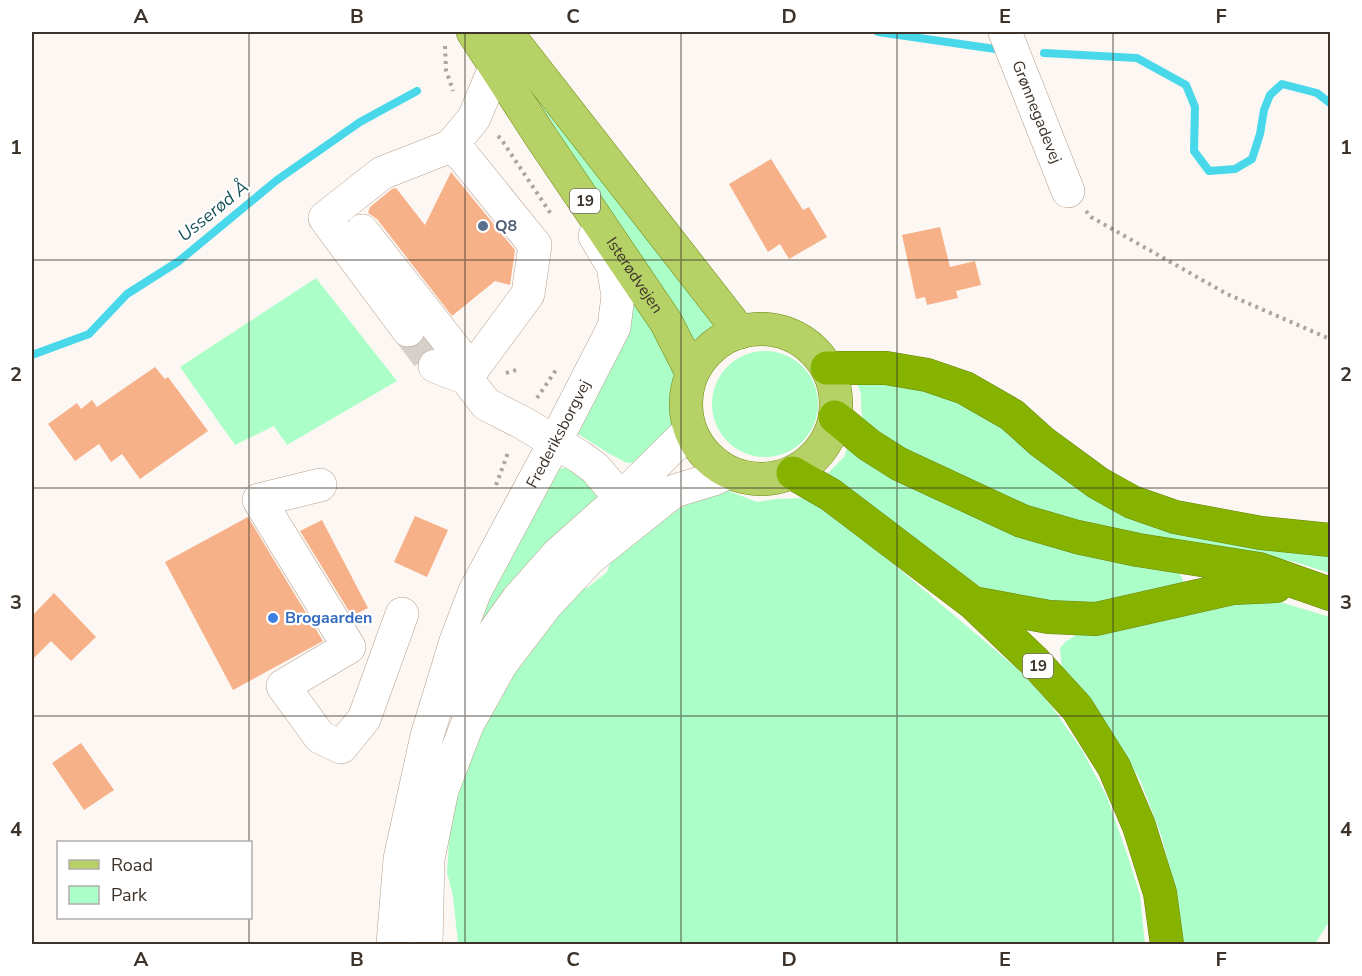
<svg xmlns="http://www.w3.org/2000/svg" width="1362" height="976" viewBox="0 0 1362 976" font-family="'Nunito Sans',sans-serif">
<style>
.green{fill:#abfec7}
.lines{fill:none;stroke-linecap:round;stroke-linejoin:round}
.stream{stroke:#49d8ea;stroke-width:8}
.building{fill:#f6b189}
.minor-tunnel{stroke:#d6d0cb;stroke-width:33;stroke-dasharray:33 16;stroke-linecap:butt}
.minor-casing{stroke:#b89f8b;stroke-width:34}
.major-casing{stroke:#6c860f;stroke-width:34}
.highway-casing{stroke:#6c860f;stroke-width:34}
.path{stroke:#aba49e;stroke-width:4;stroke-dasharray:3 4.5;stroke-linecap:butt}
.minor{stroke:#fff;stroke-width:33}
.major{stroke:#b6d166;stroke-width:33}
.highway{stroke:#86b300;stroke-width:33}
.grid{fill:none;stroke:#3d332a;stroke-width:1.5;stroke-opacity:0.55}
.service-dot{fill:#5c6f8a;stroke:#fff;stroke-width:2}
.shop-dot{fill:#3f7fe0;stroke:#fff;stroke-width:2}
.labels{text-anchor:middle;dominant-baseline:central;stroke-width:4.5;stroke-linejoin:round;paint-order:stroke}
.shield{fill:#fff;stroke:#77706a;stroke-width:1.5}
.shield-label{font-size:15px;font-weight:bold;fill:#3d332a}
.street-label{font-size:16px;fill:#3d332a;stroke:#fff}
.service-label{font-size:16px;font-weight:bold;fill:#4e5e75;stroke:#fff;text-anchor:start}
.shop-label{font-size:16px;font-weight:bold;fill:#366cbe;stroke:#fff;text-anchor:start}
.water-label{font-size:18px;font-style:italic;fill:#17535b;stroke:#fff}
.neatline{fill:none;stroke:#3d332a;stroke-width:2}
.grid-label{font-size:20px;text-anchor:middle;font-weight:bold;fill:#3d332a}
</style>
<rect width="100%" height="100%" fill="#fcf7f3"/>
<!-- green -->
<path class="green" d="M 494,33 L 720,320 L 692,342 L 686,329 Z
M 316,278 L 397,381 L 287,445 L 274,426 L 235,445 L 180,367 Z
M 635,302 L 675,369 L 672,401 L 674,421 L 671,427 L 639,463 L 627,463 L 608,453 L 572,430 Z
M712 404a53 53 0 1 1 106 0a53 53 0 1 1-106 0Z
M 855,377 L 894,382 L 973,405 L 1063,473 L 1330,551 L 1330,573 L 1295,562 L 1199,547 L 1032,511 L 877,439 L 863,419 L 861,409 L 861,394 Z
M 848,445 L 1168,565 C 1176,571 1184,575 1184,586 L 1079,607 L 984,589 L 944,564 L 844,489 L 828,473 L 844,457 Z
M 565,468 C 584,474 590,485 601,501 L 470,641 L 486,600 L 557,469 Z
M 729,491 L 757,502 L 776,499 L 803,498 L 828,509 L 1019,670 L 1050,704 L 1082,750 L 1107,797 L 1127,854 L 1140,895 L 1145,944 L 475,944 L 474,943 L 458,944 L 453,896 L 447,873 L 450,826 L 461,780 L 479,735 L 518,668 L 580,587 L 587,588 L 607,572 L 611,560 L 650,528 L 682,507 L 711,494 Z
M 1277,601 L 1330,617 L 1330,920 L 1315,944 L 1184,944 L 1177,895 L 1161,835 L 1141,782 L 1119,744 L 1062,670 L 1060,648 L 1065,642 L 1076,635 L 1214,602 Z"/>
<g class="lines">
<!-- stream -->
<path class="stream" d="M 878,32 L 1002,50
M 1044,53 L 1137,58 L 1186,85 L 1195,107 L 1194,151 L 1209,171 L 1235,169 L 1252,159 L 1260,134 L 1264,110 L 1270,95 L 1282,84 L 1317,93 L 1330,103
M 32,355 L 89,334 L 127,294 L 179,261 L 277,180 L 360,122 L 417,91"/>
</g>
<!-- building -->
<path class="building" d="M 771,159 L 803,210 L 809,207 L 827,237 L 789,259 L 780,244 L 768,252 L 729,184 Z
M 451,172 L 515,250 L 510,285 L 495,281 L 452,316 L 377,219 L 368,213 L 370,207 L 392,189 L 396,188 L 425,225 Z
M 940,227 L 950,267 L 975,261 L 981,285 L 956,291 L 958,298 L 927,305 L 925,297 L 916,299 L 902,235 Z
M 424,340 L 430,348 L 423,352 L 418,359 L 417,365 L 404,348 L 411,348 L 419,345 Z
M 155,367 L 165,379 L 168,377 L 208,431 L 140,479 L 122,454 L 111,462 L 99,444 L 75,461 L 48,424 L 77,403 L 81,409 L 92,400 L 97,407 Z
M 415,516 L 448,530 L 427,577 L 394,562 Z
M 248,517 L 323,641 L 233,690 L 165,562 Z
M 322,520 L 368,608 L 352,616 L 300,531 Z
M 54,593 L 96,637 L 71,661 L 51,641 L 32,660 L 32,616 Z
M 81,743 L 114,790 L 84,810 L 52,763 Z"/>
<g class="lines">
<!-- minor-tunnel -->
<path class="minor-tunnel" d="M 408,330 L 435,366"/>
<!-- minor casing -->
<g class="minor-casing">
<g id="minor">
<path id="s1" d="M 1005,32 L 1068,191"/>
<path d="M 362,231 L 472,371"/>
<path d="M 408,330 L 325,218 L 382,173 L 451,146"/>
<path d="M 435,366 L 466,378 L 486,404 L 523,423 L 580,457 L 595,468 L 636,516"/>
<path d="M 466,378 L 528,294 L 535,245 L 463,156 L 451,146 L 474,118 L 496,65"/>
<path d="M 320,485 L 259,500 L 349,647 L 283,686 L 320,737 L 341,747 L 364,719 L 402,614"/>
<path d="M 450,701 L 485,645 L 518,599 L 558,554 L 620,499 L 690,430"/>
<path id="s2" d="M 393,944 L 400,859 L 427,736 L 456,641 L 475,591 L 555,442 L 614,327 L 618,296 L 613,266 L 595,236"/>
<path d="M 426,944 L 428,859 L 442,790 L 467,725 L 501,664 L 546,605 L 590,558 L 674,491 L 714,479 L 728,472"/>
</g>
</g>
<!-- major casing -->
<g class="major-casing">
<g id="major">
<path id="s3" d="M 473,32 L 541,137 L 666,322 L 692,373"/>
<path d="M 506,32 L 740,332"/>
<circle cx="761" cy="404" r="75"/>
</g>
</g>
<!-- highway casing -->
<g class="highway-casing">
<path id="highway" d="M 827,368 L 886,368 L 927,375 L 965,388 L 1012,415 L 1042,442 L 1098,483 L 1132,502 L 1175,517 L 1261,533 L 1330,540
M 835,417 L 869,445 L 899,464 L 1022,521 L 1077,537 L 1138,550 L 1259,569 L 1330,594
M 793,473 L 831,495 L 973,603 L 1034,661 L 1077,708 L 1114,767 L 1139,826 L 1160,893 L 1167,944
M 973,603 L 1049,617 L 1096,619 L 1233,588 L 1276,586"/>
</g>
<!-- path -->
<path class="path" d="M 445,46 L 446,70 L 453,91
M 498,136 L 501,139 L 551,214
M 1086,211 L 1091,217 L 1227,294 L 1330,339
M 506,373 L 520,369
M 537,398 L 556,370
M 496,485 L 509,450"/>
<!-- minor -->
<use href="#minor" class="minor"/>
<!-- major -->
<use href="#major" class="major"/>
<!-- highway -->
<use href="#highway" class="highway"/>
</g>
<!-- grid -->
<path class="grid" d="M 249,32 L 249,842M 465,32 L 465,944M 681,32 L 681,944M 897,32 L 897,944M 1113,32 L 1113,944M 32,260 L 1330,260M 32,488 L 1330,488M 32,716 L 1330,716M 249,918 L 249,944"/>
<!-- markers -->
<circle class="service-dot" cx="483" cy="226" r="6"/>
<circle class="shop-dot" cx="273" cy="618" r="6"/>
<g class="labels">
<!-- shield labels -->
<g class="shield">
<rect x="570" y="189" width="30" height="24" rx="4.5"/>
<rect x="1023" y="654" width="30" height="24" rx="4.5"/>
</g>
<g class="shield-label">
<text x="585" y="201">19</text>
<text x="1038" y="666">19</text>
</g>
<!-- street labels -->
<g class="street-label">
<text stroke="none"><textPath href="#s1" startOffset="86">Grønnegadevej</textPath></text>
<text stroke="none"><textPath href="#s3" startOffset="292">Isterødvejen</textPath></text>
<text stroke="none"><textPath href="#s2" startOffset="542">Frederiksborgvej</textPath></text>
</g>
<!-- service labels -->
<g class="service-label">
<text x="495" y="226">Q8</text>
</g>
<!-- shop labels -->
<g class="shop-label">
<text x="285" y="618">Brogaarden</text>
</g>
<!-- water labels -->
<g class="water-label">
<text transform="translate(213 211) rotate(-39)">Usserød Å</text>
</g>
</g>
<!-- border -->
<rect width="1362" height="976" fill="none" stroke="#ffffff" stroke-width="66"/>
<!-- legend -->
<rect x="57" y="841" width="195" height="78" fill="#ffffff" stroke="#b1adaa" stroke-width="1.5"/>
<rect x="69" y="860" width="30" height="9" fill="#b6d166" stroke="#b1adaa" stroke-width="1.5"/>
<text x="111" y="871" font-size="18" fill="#3d332a">Road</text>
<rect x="69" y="886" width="30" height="18" fill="#abfec7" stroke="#b1adaa" stroke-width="1.5"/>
<text x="111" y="901" font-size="18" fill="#3d332a">Park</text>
<rect x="33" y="33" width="1296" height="910" class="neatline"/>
<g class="grid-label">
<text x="141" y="23">A</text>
<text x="357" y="23">B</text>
<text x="573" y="23">C</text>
<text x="789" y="23">D</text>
<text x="1005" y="23">E</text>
<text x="1221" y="23">F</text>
<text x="16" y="154">1</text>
<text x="1346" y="154">1</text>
<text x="16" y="381">2</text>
<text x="1346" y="381">2</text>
<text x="16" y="609">3</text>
<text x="1346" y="609">3</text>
<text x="16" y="836">4</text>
<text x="1346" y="836">4</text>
<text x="141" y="966">A</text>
<text x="357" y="966">B</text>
<text x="573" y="966">C</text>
<text x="789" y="966">D</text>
<text x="1005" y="966">E</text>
<text x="1221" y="966">F</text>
</g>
</svg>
